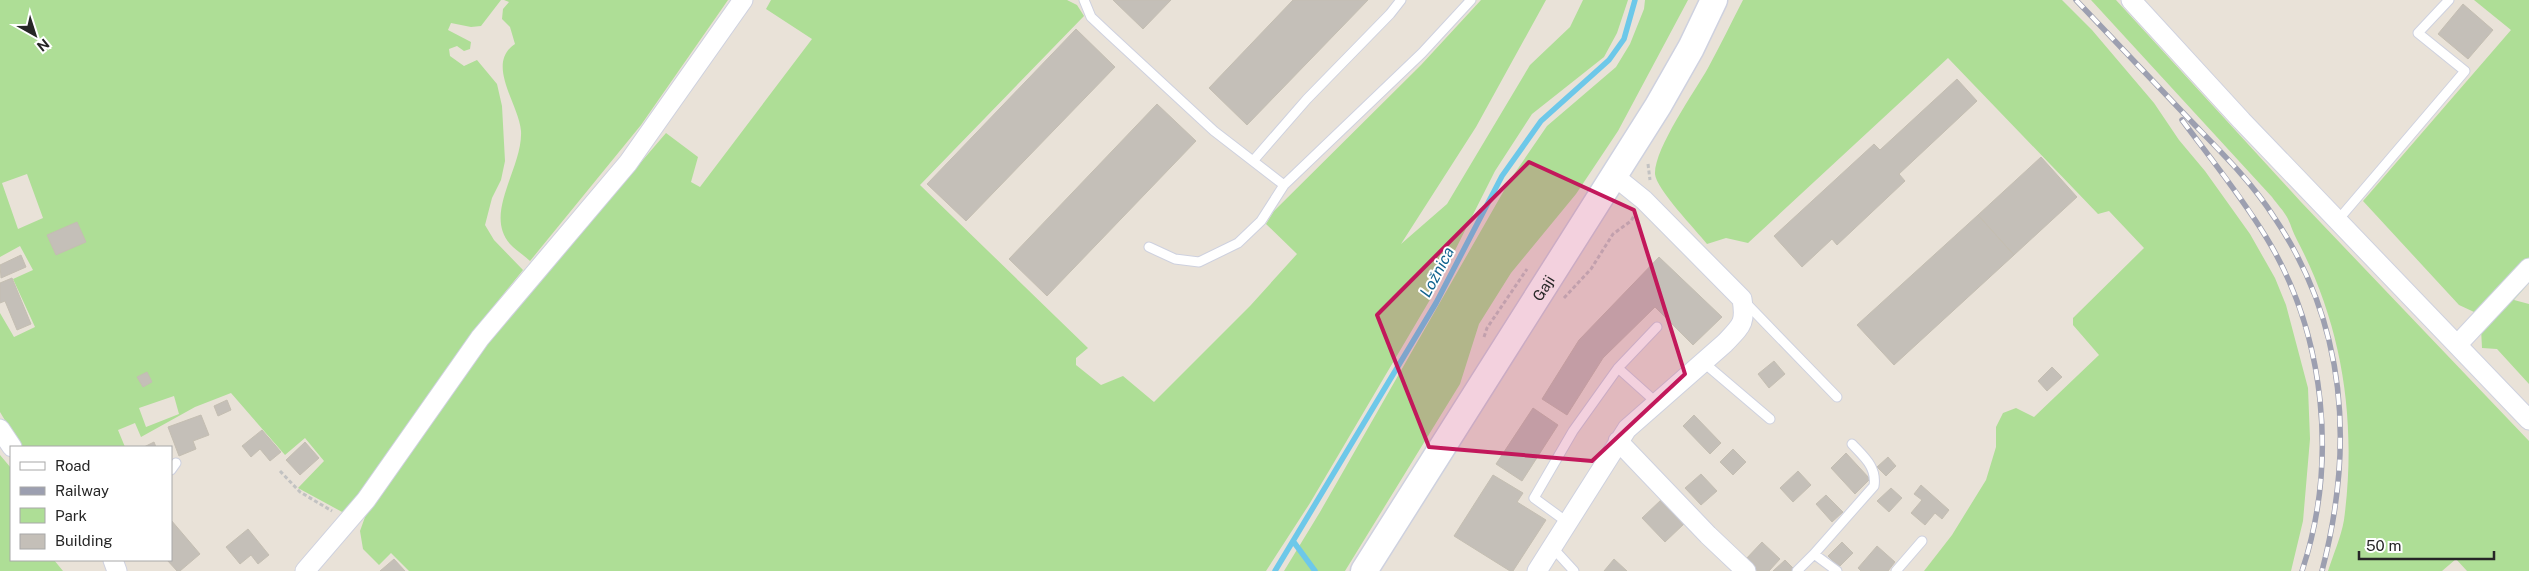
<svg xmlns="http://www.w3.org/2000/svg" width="2529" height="571" viewBox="0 0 2529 571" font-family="'Public Sans',sans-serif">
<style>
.green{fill:#aede96;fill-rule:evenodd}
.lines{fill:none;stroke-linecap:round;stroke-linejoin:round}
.stream{stroke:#6dc8e9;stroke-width:5.5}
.building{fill:#c4bfb8;stroke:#c4beb2}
.lane-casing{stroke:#ced1df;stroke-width:11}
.street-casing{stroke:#ced1df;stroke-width:21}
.secondary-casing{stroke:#ced1df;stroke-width:29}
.path{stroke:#c2c2c2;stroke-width:3;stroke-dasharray:4 2.5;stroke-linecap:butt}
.lane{stroke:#fff;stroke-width:9}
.street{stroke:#fff;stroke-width:19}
.secondary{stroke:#fff;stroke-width:26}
.rail-casing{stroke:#9c9fb0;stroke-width:5.5}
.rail{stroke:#fff;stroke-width:4;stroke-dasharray:11;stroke-linecap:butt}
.marked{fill:#c2185b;fill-opacity:0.2;stroke:#c2185b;stroke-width:4;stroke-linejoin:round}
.labels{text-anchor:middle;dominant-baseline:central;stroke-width:4;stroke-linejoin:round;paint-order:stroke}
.street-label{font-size:15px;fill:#262626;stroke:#fff}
.water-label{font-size:16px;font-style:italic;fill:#12648f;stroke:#fff}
</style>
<rect width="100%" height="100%" fill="#e9e2d8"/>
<!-- green -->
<path class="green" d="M 0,0 L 501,0 L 481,26 L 471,27 L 451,23 L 448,30 L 471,42 L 470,49 L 464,51 L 457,46 L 449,49 L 450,56 L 464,66 L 477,60 L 497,84 L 502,106 L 505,161 L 501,180 L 492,198 L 485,225 L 494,240 L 523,270 L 475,329 L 359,494 L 344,513 L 298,488 L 324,461 L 305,438 L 285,455 L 231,393 L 195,407 L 141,437 L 135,423 L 118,430 L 125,447 L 21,447 L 0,412 L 0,313 L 14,337 L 35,327 L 13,279 L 33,270 L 20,246 L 0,257 ZM 27,174 L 43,218 L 18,229 L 2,183 ZM 174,396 L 179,414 L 146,427 L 139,408 Z
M 504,0 L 728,0 L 641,125 L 530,261 C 524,255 515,250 510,244 C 483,213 523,168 521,131 C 519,104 485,64 515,44 L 510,27 L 502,19 L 503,9 L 509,2 Z
M 771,0 L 1067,0 L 1077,5 L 1084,16 L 920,185 L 1088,348 L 1076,358 L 1076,365 L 1101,385 L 1123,376 L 1154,402 L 1250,306 L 1297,254 L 1266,224 L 1274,211 L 1421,65 L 1481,0 L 1546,0 L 1476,127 L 1401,244 L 1447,204 L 1530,65 L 1570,27 L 1583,0 L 1628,0 L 1617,33 L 1604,57 L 1532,114 L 1495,171 L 1431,298 L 1310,503 L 1266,571 L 409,571 L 391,553 L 379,565 L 363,549 L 360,531 L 365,517 L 400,462 L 493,335 L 666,133 L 698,157 L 691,182 L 700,187 L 812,39 L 766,9 Z
M 1645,0 L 1688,0 L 1618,131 L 1576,194 L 1511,273 L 1479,324 L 1460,384 L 1345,571 L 1284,571 L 1320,512 L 1510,180 L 1547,126 L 1616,67 L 1630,44 L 1644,9 Z
M 1743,0 L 2062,0 L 2092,30 L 2154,103 L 2179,140 L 2205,171 L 2250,234 L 2275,278 L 2286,305 L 2308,388 L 2310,439 L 2303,521 L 2291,571 L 1924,571 L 1952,535 L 1986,480 L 1996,447 L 1996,427 L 2003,413 L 2016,408 L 2034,417 L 2099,355 L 2073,325 L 2073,318 L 2144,248 L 2109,211 L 2098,214 L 1948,58 L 1748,243 L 1726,238 L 1707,244 C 1696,230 1656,189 1655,174 C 1654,149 1695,91 1708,68 C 1720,46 1731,23 1743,0 Z
M 2091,0 L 2116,0 L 2301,202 L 2529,441 L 2529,571 L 2467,571 L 2456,559 L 2442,571 L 2328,571 C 2333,555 2341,537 2344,520 C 2357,422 2343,327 2297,240 C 2293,233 2291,225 2288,219 C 2284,211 2277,204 2272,197 Z
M 2474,0 L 2529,0 L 2529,283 L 2514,300 L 2529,304 L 2529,384 L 2497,349 L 2482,348 L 2481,328 L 2487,318 L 2459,305 L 2363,201 L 2511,30 Z
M 0,455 L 11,468 L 11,560 L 54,560 L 63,571 L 0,571 Z"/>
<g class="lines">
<!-- stream -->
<path class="stream" d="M 1293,541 L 1315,571
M 1275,571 L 1436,303 L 1502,176 L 1541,121 L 1609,60 L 1624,39 L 1635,0"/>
</g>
<!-- building -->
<path class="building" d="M 1113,0 L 1171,0 L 1143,29 Z
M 1293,0 L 1368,0 L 1247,125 L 1209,88 Z
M 2463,4 L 2493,30 L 2468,59 L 2438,34 Z
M 1076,29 L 1115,67 L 966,221 L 927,184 Z
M 1957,79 L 1977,101 L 1899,174 L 1905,181 L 1837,245 L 1832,239 L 1802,267 L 1774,236 L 1874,144 L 1880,150 Z
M 1157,104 L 1196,141 L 1047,296 L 1009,259 Z
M 2041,157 L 2077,197 L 2014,255 L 1978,215 Z
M 1978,215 L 2014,255 L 1894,365 L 1857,325 Z
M 77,222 L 86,242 L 56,255 L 47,235 Z
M 21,255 L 26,267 L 1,278 L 0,265 Z
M 1659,257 L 1722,317 L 1693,345 L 1655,307 L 1603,358 L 1567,415 L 1542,399 L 1579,340 Z
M 12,278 L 31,324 L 17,330 L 5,301 L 0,303 L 0,283 Z
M 1774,361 L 1785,374 L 1769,388 L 1758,374 Z
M 2052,367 L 2062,377 L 2047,391 L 2038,381 Z
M 147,372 L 152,382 L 143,387 L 137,377 Z
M 227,400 L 231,410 L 218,416 L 214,406 Z
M 1533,408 L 1558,425 L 1522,481 L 1496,464 Z
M 201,415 L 209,435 L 193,441 L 196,449 L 179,456 L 168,427 Z
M 1694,415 L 1721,443 L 1710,454 L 1683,426 Z
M 262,430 L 281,452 L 270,461 L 260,449 L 251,457 L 242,446 Z
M 154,442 L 156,447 L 144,447 Z
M 305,442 L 319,458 L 300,475 L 286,460 Z
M 1733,449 L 1746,462 L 1733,475 L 1720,462 Z
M 1846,453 L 1870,479 L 1855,494 L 1831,468 Z
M 1888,457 L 1896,466 L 1886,476 L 1877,467 Z
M 1798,471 L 1811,485 L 1793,502 L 1780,488 Z
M 1701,474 L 1717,491 L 1701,505 L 1685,488 Z
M 1493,475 L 1523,493 L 1517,502 L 1546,520 L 1513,571 L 1510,571 L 1454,536 Z
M 1921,485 L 1949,510 L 1942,519 L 1935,513 L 1925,525 L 1911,513 L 1922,500 L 1914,494 Z
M 1891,488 L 1902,498 L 1889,512 L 1877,501 Z
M 1826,495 L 1843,512 L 1832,522 L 1816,504 Z
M 1662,499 L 1685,523 L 1665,542 L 1642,518 Z
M 171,520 L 200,554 L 180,571 L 177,571 L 167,560 L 171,560 Z
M 248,529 L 269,555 L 258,564 L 251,555 L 240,564 L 226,547 Z
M 1762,542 L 1780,559 L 1769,571 L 1756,571 L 1745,560 Z
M 1842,542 L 1853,553 L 1839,567 L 1828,556 Z
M 1877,546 L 1895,562 L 1888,571 L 1861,571 L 1858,568 Z
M 394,559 L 405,571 L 380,571 Z
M 1614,559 L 1627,571 L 1604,571 Z
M 1785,560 L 1794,569 L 1792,571 L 1773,571 Z"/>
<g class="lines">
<!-- lane casing -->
<g class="lane-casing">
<path id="lane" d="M 1084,0 L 1091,17 L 1108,33 L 1214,131 L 1284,185 L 1261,221 L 1238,243 L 1199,262 L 1175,259 L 1149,247
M 1253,161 L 1307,99 L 1390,14 L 1401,0
M 1284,185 L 1422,53 L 1471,0
M 2338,220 L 2465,71 L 2418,33 L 2449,0
M 1744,301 L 1837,397
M 1703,362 L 1770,419
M 1618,368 L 1657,403
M 171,470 L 176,463
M 1567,522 L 1534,498 L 1573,431 L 1618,368 L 1657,327
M 1552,547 L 1574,571
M 1814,554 L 1874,486 C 1877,467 1864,457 1852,444
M 1797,571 L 1814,554 L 1837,571
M 1896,571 L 1922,541"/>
</g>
<!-- street casing -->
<g class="street-casing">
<path id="street" d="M 2131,0 L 2242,121 L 2529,420
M 2458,344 L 2529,268
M 0,429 L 12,447
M 1618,441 L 1708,535 L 1746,571
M 113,560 L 117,571
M 305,571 L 366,500 L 480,338 L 628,163 L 743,0
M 1537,571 L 1627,429 L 1725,343 C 1742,325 1746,323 1742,299 L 1644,200 L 1613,175"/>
</g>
<!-- secondary casing -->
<g class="secondary-casing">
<g id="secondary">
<path id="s1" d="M 1364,571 L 1658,106 L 1691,48 L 1714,0"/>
</g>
</g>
<!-- path -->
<path class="path" d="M 1648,164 L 1650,180
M 1564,298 L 1591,269 L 1613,234 L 1631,221 L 1635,214
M 1484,337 L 1487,328 L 1527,269
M 280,471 L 300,492 L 332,511"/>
<!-- lane -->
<use href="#lane" class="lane"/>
<!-- street -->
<use href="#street" class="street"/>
<!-- secondary -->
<use href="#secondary" class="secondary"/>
<!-- rail casing -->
<g class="rail-casing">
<path id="rail" d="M 2076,0 C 2114,40 2152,80 2190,120 C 2220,151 2251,181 2274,217 C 2347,325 2354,448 2322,571
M 2182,120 C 2211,159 2241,196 2266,237 C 2326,335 2338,463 2302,571"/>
</g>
<!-- rail -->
<use href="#rail" class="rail"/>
</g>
<!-- marked area -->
<path class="marked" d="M 1529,162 L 1634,210 L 1685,374 L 1592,461 L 1429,447 L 1377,315 Z"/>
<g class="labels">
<!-- street labels -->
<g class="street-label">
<text stroke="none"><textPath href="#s1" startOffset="335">Gaji</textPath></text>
</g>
<!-- water labels -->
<g class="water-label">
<text transform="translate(1437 272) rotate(-62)">Ložnica</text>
</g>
</g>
<!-- legend -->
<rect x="10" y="446" width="162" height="115" fill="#ffffff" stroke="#a8a8a8"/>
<rect x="20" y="462" width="25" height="8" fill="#ffffff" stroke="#a8a8a8"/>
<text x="55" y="471" font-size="15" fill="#262626">Road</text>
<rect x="20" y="487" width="25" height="8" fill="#9c9fb0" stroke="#a8a8a8"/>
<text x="55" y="496" font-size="15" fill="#262626">Railway</text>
<rect x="20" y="508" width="25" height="15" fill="#aede96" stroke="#a8a8a8"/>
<text x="55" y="521" font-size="15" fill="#262626">Park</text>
<rect x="20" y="534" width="25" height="15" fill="#c4bfb8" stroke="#a8a8a8"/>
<text x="55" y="546" font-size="15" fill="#262626">Building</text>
<!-- north arrow -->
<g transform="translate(35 35) rotate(141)" stroke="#ffffff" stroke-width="4" paint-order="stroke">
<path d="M0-4L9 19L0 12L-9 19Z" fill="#262626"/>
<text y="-8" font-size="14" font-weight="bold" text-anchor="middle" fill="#262626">N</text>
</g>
<!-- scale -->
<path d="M2359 551v8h135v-8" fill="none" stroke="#262626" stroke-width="2.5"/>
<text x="2366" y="551" font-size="15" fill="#262626" stroke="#ffffff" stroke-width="4" paint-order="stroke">50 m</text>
</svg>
